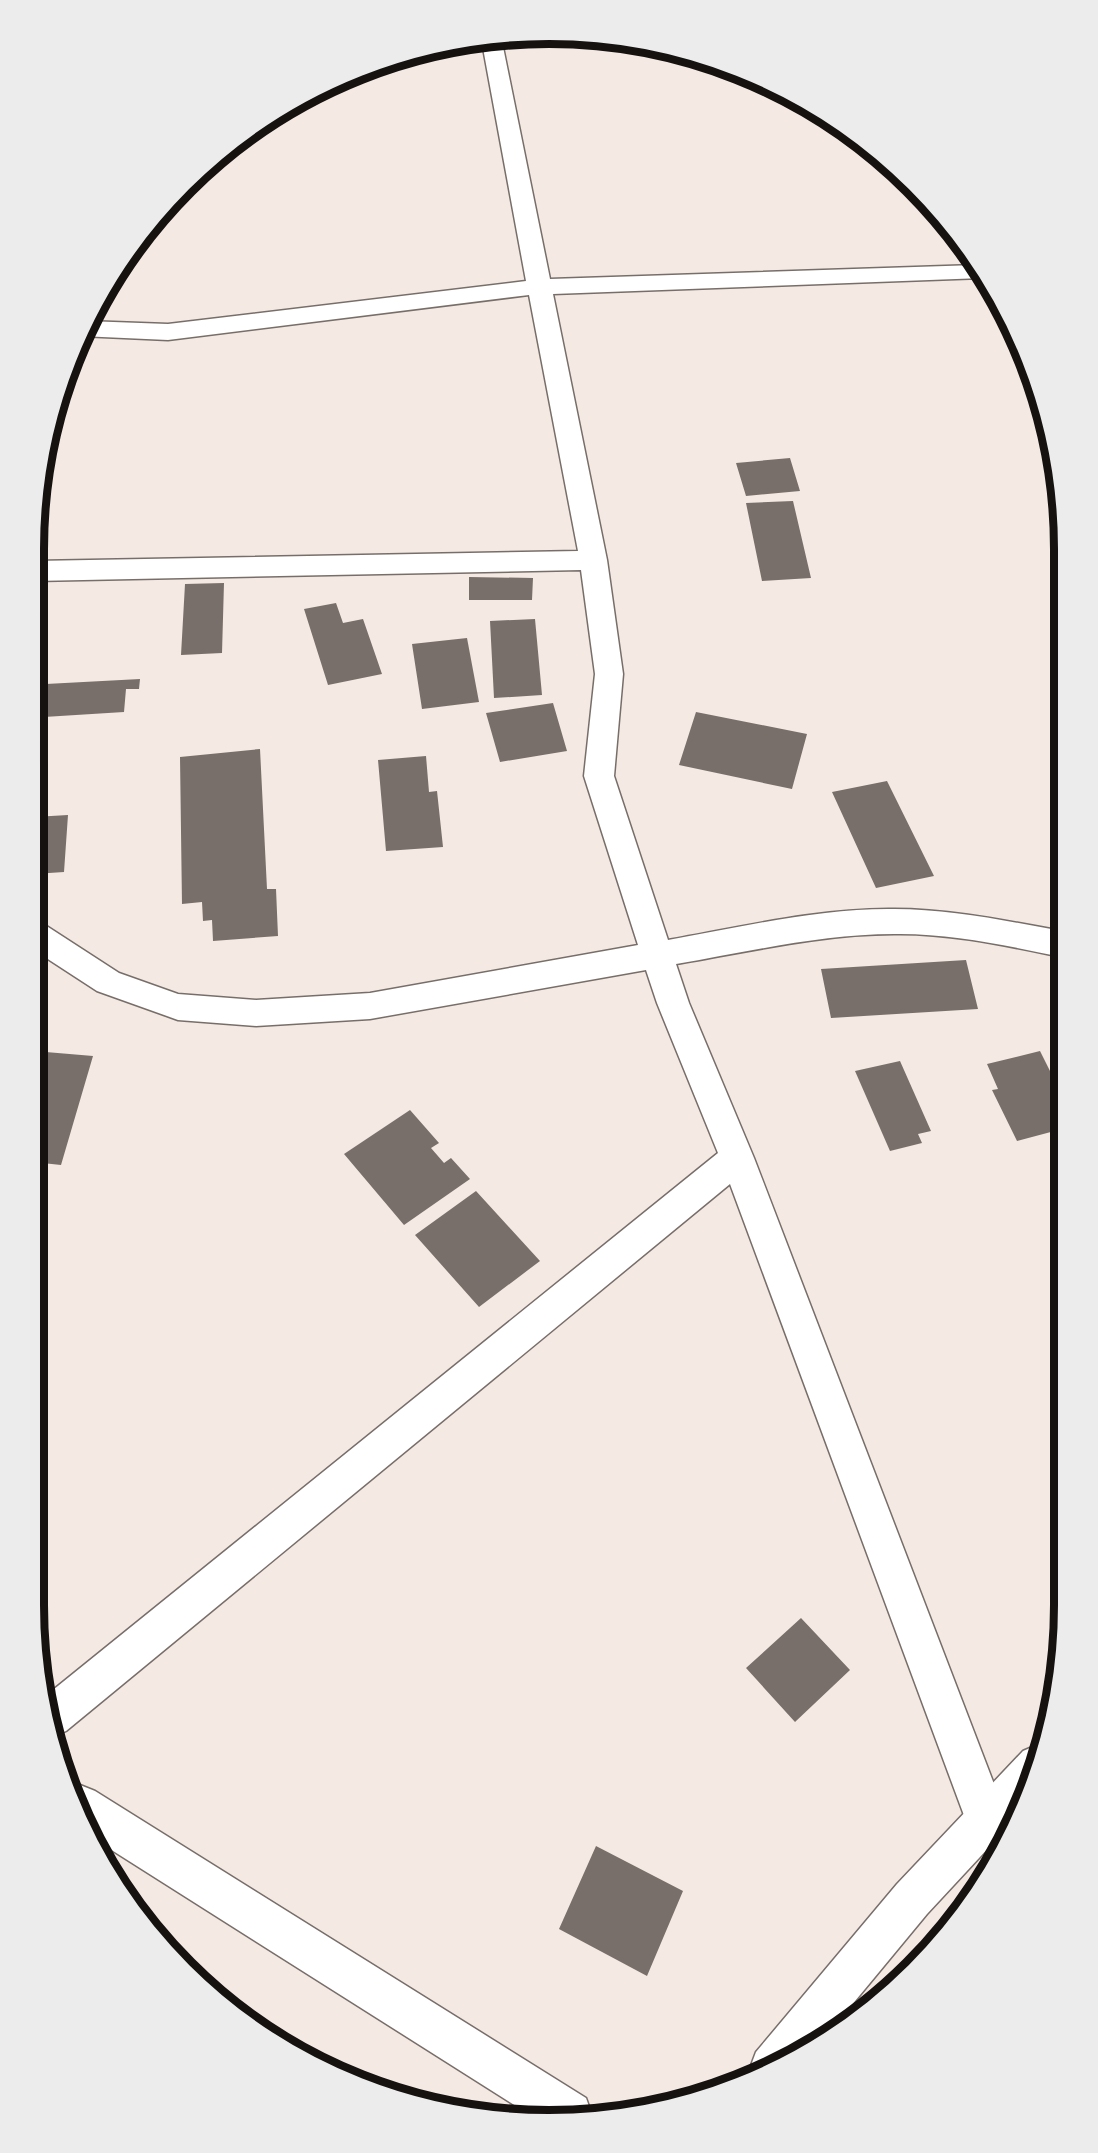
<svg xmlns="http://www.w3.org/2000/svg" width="1098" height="2153" viewBox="0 0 1098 2153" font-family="'Asap Condensed',sans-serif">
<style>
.building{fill:#796f6a}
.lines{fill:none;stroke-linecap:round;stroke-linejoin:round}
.minor-casing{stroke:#786e69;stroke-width:3}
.tertiary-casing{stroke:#786e69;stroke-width:3}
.minor{fill:#fff;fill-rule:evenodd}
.tertiary{fill:#fff;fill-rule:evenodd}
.rim{fill:none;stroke:#161210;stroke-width:8}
</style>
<rect width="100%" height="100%" fill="#f4e9e3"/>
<!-- building -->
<path class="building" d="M 790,458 L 800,491 L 746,496 L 736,463 Z
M 793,501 L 811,578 L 762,581 L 746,503 Z
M 469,577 L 533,578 L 532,600 L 469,600 Z
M 224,583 L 222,653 L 181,655 L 185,584 Z
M 336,603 L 343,623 L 363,619 L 382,674 L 328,685 L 304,609 Z
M 535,619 L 542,695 L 494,698 L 490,621 Z
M 467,638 L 479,702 L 422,709 L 412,644 Z
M 140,679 L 139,689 L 126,689 L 124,712 L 44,717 L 46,684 Z
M 553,703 L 567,751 L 500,762 L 486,713 Z
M 696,712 L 807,734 L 792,789 L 679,765 Z
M 260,749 L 267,889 L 276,889 L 278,936 L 213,941 L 212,920 L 203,921 L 202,902 L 182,904 L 180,757 Z
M 426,756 L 429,792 L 437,791 L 443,847 L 386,851 L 378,760 Z
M 887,781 L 934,876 L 876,888 L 832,792 Z
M 68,815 L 64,872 L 34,874 L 34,817 Z
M 966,960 L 978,1009 L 831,1018 L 821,969 Z
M 34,1051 L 93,1056 L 61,1165 L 33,1162 Z
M 1040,1051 L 1062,1095 L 1062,1129 L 1017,1141 L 992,1090 L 998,1089 L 987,1064 Z
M 900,1061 L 931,1131 L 918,1134 L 922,1143 L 890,1151 L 855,1071 Z
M 410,1110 L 439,1143 L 431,1148 L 444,1163 L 451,1158 L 470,1179 L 404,1225 L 344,1154 Z
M 476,1191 L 540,1261 L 479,1307 L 415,1235 Z
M 801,1618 L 850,1670 L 795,1722 L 746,1668 Z
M 596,1846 L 683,1891 L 647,1976 L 559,1929 Z"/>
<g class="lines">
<!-- minor casing -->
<g class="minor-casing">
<path id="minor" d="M 481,37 L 501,37 L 550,279 L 976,265 L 983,278 L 553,294 L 607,560 L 623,674 L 614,776 L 668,940 C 742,927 819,908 894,909 C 951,909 1007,921 1062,931 L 1062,957 C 1007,946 951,933 894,934 C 821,934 748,952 676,964 L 689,1003 L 754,1158 L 1007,1818 L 1001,1833 L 986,1839 L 971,1833 L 965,1818 L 730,1184 L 66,1731 L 55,1736 L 48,1694 L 718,1153 L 657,1003 L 646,970 L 370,1019 L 256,1026 L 178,1020 L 167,1016 L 97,991 L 34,950 L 34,921 L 45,925 L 119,973 L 178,994 L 256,1000 L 370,993 L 638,945 L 584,776 L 595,674 L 581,570 L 34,581 L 34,561 L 578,551 L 529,295 L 168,340 L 80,336 L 86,321 L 168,324 L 526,281 Z
M 80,1785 L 95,1791 L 586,2098 L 592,2115 L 527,2113 L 99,1842 L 71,1789 Z"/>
</g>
<!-- tertiary casing -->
<g class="tertiary-casing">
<path id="tertiary" d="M 1037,1745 L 1044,1747 L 1018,1816 L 927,1914 L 836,2024 L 777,2067 L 752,2074 L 750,2068 L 756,2052 L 897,1884 L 1023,1751 Z"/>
</g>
<!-- minor -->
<use href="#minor" class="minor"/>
<!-- tertiary -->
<use href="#tertiary" class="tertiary"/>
</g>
<!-- crop -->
<path d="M0 0H1098V2153H0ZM549 44H549A505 505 0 0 1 1054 549V1605A505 505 0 0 1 549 2110H549A505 505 0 0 1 44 1605V549A505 505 0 0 1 549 44Z" fill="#ececec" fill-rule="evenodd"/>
<path class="rim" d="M549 44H549A505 505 0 0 1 1054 549V1605A505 505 0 0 1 549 2110H549A505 505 0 0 1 44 1605V549A505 505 0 0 1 549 44Z"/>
</svg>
